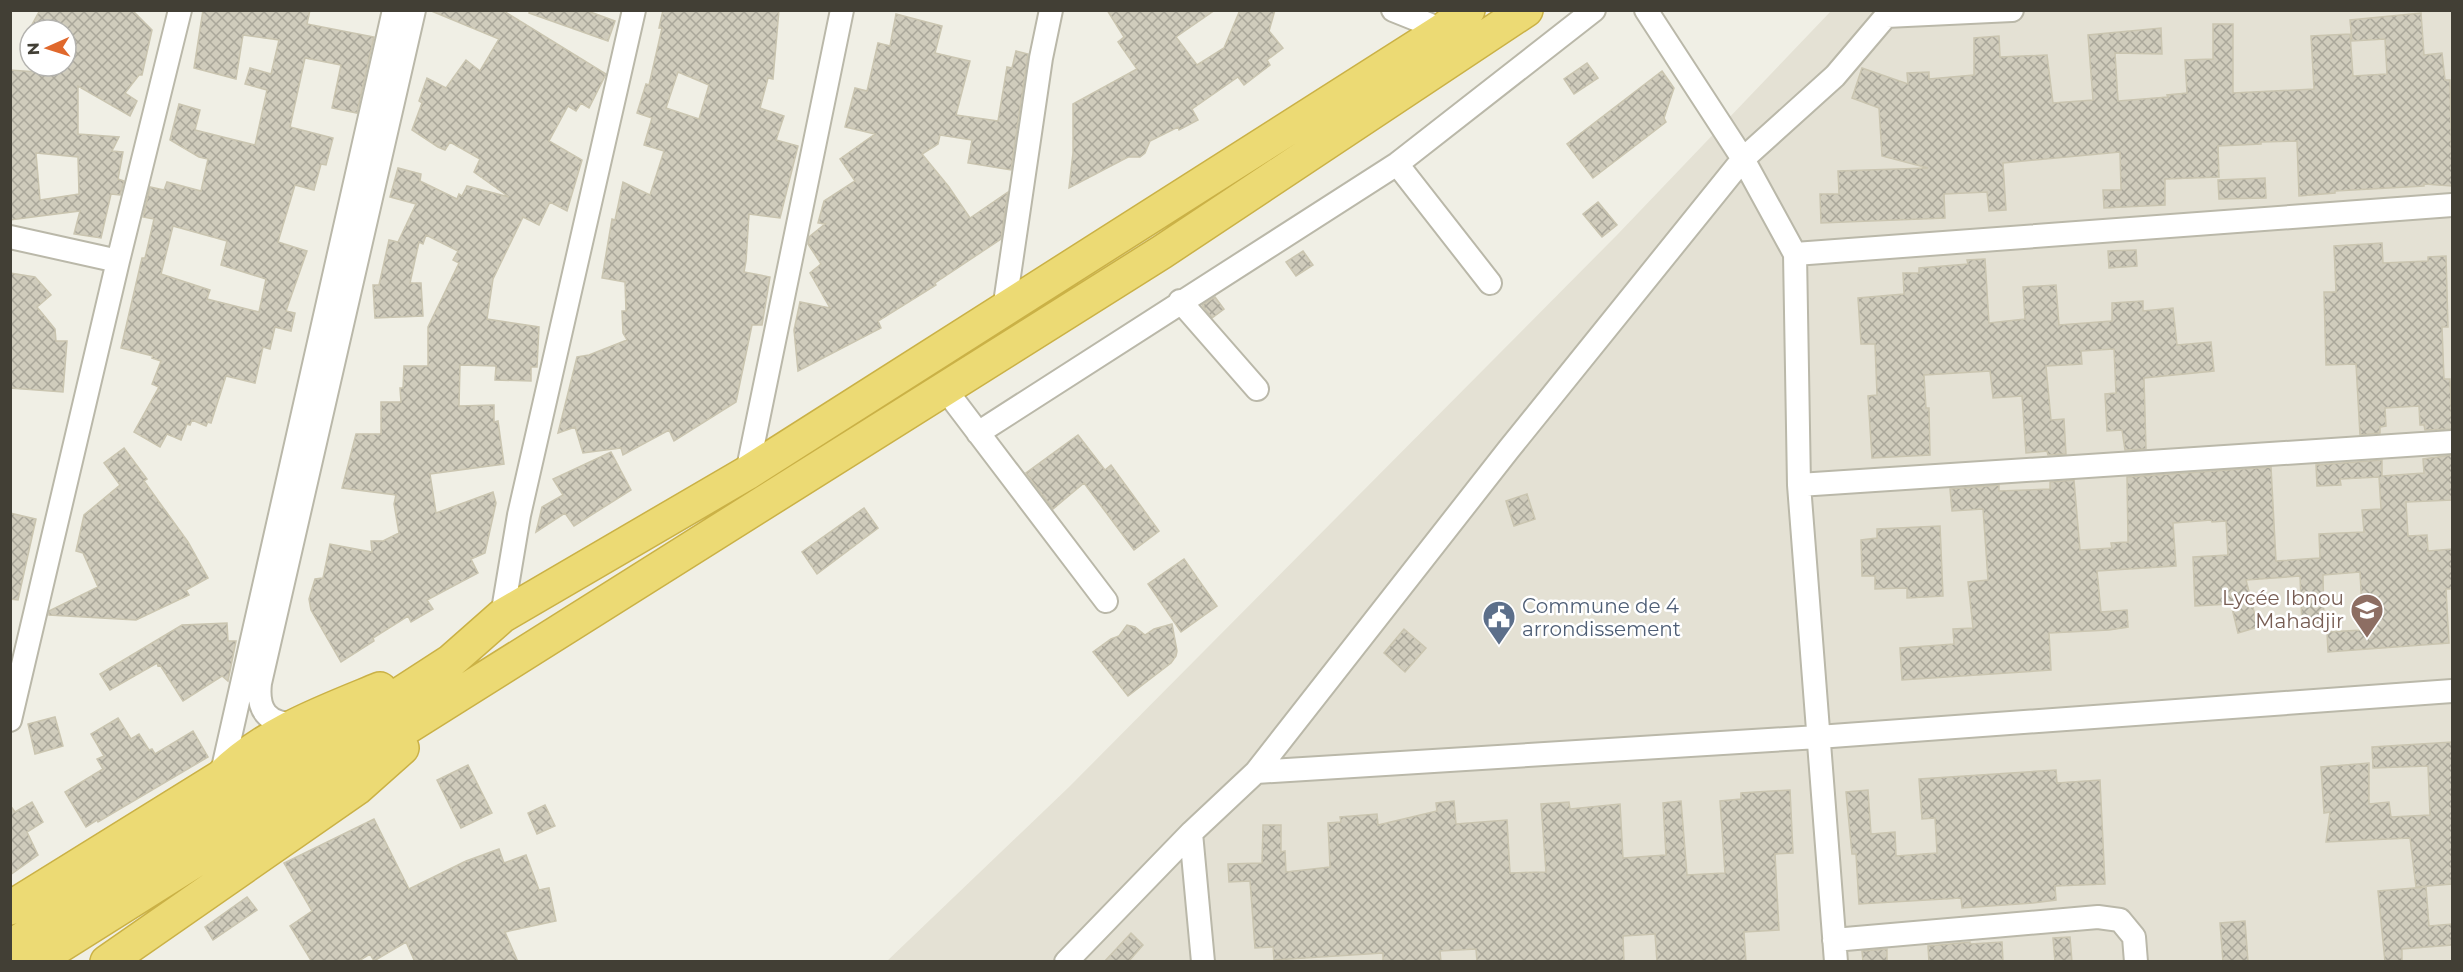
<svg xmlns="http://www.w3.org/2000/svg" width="2463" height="972" viewBox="0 0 2463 972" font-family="Montserrat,sans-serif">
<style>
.residential{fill:#e4e1d4}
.building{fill:url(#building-cross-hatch);stroke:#cac5b0;stroke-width:1.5;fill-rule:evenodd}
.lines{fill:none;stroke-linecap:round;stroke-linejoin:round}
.minor-casing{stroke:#bab8a9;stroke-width:26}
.highway-casing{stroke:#cab146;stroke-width:36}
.minor{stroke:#fff;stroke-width:22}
.highway{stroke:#ecda74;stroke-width:33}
.labels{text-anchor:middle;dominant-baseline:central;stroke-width:5;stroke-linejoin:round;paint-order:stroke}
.education-label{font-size:20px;fill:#785e54;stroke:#fff;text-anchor:end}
.service-label{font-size:20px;fill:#4e5e75;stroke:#fff;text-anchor:start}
</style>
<defs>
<pattern id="building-cross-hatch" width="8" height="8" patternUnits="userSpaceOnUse" patternTransform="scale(1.5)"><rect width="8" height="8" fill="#d0ccbc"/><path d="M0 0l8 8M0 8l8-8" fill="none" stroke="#aaa79a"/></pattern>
</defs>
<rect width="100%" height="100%" fill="#f0efe5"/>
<!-- residential -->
<path class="residential" d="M 1831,11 L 2452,11 L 2452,961 L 886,962 L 1069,787 L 1617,235 Z"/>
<!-- building -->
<path class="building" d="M 40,10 L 132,10 L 152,30 L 142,75 L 139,75 L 125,93 L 137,101 L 130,116 L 78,86 L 78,134 L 119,137 L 112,151 L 123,152 L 118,179 L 124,181 L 120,195 L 111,194 L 101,238 L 74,234 L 80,211 L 10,220 L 10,70 L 38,72 L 45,66 L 66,66 L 66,30 L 29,30 ZM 36,153 L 78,157 L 79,194 L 40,200 Z
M 203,10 L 310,10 L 307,24 L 374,37 L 357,113 L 332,108 L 341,65 L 305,58 L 290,127 L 333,138 L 326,165 L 321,164 L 314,190 L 295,185 L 278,242 L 307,251 L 286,311 L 295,313 L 291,331 L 275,327 L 270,349 L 263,347 L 255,383 L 226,376 L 211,423 L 208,422 L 206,426 L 192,420 L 190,425 L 187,424 L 181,440 L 167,434 L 160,447 L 134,432 L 159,387 L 152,384 L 161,361 L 152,358 L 153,356 L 121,348 L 142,258 L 145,258 L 154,219 L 143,217 L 150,187 L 164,190 L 167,182 L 201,191 L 208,159 L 199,157 L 170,140 L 179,104 L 200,110 L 195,130 L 255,145 L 267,90 L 245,84 L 250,68 L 271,74 L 279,40 L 243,35 L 236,79 L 194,68 ZM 173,226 L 227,241 L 221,265 L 266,279 L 259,312 L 207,299 L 210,290 L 161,274 Z
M 429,10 L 502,10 L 606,74 L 589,108 L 581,103 L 576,111 L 568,106 L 549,141 L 582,160 L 567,211 L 550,202 L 539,225 L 523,217 L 493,279 L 487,319 L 539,327 L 537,367 L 531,367 L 531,381 L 495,380 L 496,366 L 460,365 L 459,406 L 494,405 L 494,422 L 498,421 L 504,464 L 430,474 L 436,513 L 493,492 L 496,503 L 485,553 L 471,559 L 478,573 L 427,600 L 433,609 L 411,622 L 408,616 L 373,638 L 374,641 L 341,662 L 311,610 L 309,599 L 315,579 L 323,578 L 330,544 L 372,552 L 371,541 L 383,541 L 399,533 L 394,504 L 396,495 L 342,488 L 356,434 L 381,434 L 381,402 L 401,402 L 400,388 L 403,388 L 404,366 L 428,366 L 428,327 L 459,263 L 453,260 L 458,251 L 426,235 L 423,244 L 419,242 L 410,283 L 421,283 L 423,316 L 375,318 L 373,285 L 379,285 L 389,240 L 398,242 L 416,204 L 390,197 L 398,168 L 421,174 L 420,181 L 457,199 L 459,194 L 462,196 L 467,186 L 509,197 L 474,172 L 480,159 L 450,142 L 445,150 L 438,147 L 412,130 L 422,103 L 419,101 L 427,78 L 446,88 L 466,60 L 480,71 L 499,39 Z
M 530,10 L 585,10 L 615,21 L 608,41 L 529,13 Z
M 663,10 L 779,10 L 773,79 L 768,78 L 760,108 L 784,116 L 776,140 L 798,146 L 780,218 L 749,214 L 746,261 L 744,272 L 770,277 L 762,325 L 752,325 L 736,402 L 674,441 L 669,430 L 623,455 L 621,448 L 583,453 L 575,427 L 558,433 L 577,357 L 589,355 L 627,340 L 623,333 L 622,311 L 626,311 L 625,282 L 602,278 L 612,219 L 615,220 L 623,182 L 650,195 L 664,151 L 644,145 L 652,118 L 637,113 L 646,84 L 649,85 L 662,28 L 659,28 ZM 678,72 L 709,85 L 699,119 L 666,108 Z
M 1107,10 L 1215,10 L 1176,37 L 1197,65 L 1224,48 L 1240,10 L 1275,10 L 1269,31 L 1283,48 L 1267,60 L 1270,65 L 1244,85 L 1238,77 L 1192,109 L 1198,120 L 1179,130 L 1178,127 L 1150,141 L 1145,153 L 1140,157 L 1128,157 L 1069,188 L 1073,153 L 1073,104 L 1137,69 L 1118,42 L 1124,37 Z
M 2421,13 L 2424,55 L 2442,53 L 2445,80 L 2450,80 L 2452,186 L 2424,184 L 2424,186 L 2335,191 L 2335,193 L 2299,196 L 2297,141 L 2261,142 L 2261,144 L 2218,146 L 2219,177 L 2165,179 L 2165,205 L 2104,208 L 2103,190 L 2121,190 L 2120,152 L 2003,163 L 2006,210 L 1989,211 L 1987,192 L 1944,194 L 1945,218 L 1821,223 L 1820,194 L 1839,194 L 1838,171 L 1928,168 L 1882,156 L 1879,108 L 1852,98 L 1862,68 L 1908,84 L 1907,73 L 1929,72 L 1929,79 L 1974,75 L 1974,38 L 1999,36 L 2000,57 L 2047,55 L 2053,103 L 2093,100 L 2088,35 L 2161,28 L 2162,54 L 2115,53 L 2118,101 L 2168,97 L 2167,95 L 2187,93 L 2185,60 L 2213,59 L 2213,24 L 2233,24 L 2233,93 L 2314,89 L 2311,36 L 2350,34 L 2353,76 L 2387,74 L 2385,39 L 2352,41 L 2350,20 Z
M 896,14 L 942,26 L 935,53 L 970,61 L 956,115 L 998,121 L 1007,67 L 1012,68 L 1016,51 L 1028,54 L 1011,170 L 968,163 L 972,140 L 940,135 L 938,144 L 922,154 L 949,187 L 970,218 L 1008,192 L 1001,239 L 935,283 L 936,285 L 878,321 L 881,328 L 798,371 L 794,330 L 800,302 L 830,308 L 810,273 L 821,264 L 808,244 L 809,237 L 825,224 L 818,223 L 824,201 L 855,181 L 840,159 L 875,134 L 845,127 L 855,88 L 867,91 L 878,43 L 890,46 Z
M 1587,63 L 1598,78 L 1574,94 L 1564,79 Z
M 1662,71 L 1674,88 L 1664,118 L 1666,122 L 1593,178 L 1567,144 Z
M 2265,178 L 2266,198 L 2219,199 L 2218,180 Z
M 1598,202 L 1617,225 L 1602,237 L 1583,214 Z
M 2382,243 L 2383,263 L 2428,261 L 2428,257 L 2446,256 L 2448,327 L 2442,327 L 2444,379 L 2450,379 L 2452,429 L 2425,430 L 2424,425 L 2420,425 L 2419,406 L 2385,408 L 2386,426 L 2380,427 L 2380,433 L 2360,435 L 2356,364 L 2326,365 L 2324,292 L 2336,292 L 2334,246 Z
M 2136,250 L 2137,266 L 2109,268 L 2108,251 Z
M 1303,251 L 1313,265 L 1296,276 L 1286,262 Z
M 1985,259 L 1989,323 L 2025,319 L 2023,287 L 2056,285 L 2059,325 L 2112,321 L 2112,303 L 2143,301 L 2143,311 L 2173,308 L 2177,345 L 2211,342 L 2214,371 L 2144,378 L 2146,449 L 2125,450 L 2122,430 L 2107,431 L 2105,394 L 2116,393 L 2114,349 L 2081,351 L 2082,364 L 2046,366 L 2051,420 L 2064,419 L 2066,454 L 2048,455 L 2047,451 L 2026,453 L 2022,396 L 1993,398 L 1990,371 L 1924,375 L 1926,408 L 1929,408 L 1930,455 L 1872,458 L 1868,396 L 1877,395 L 1875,344 L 1861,344 L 1858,298 L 1904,294 L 1903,273 L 1919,273 L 1919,268 L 1968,264 L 1967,260 Z
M 10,273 L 35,277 L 51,295 L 37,307 L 55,329 L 56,341 L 67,341 L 63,392 L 10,388 Z
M 1215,297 L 1224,309 L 1212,318 L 1202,305 Z
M 1078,435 L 1105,470 L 1111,465 L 1159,531 L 1134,550 L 1084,483 L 1053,509 L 1026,473 Z
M 124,448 L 147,479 L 144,481 L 188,542 L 208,578 L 186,590 L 189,595 L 136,620 L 49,615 L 49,611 L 98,587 L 83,553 L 76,551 L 84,515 L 120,485 L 104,463 Z
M 611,452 L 631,490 L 574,526 L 565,513 L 536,532 L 542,507 L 563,495 L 553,479 Z
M 2452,455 L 2452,500 L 2406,502 L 2408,536 L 2427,535 L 2428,551 L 2452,549 L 2452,589 L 2446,589 L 2449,643 L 2328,652 L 2327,632 L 2363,630 L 2360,572 L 2323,575 L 2324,624 L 2302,625 L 2300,576 L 2246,580 L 2258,627 L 2238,633 L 2231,604 L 2195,606 L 2193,557 L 2228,555 L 2226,521 L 2212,522 L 2211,520 L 2173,523 L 2176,566 L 2097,571 L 2101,612 L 2127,610 L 2128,627 L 2109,630 L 2049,633 L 2051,670 L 1902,680 L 1900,648 L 1954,644 L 1953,629 L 1973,628 L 1968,582 L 1988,580 L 1983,509 L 1952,511 L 1950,489 L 1999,485 L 1999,491 L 2050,489 L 2050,482 L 2074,480 L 2080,550 L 2112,548 L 2111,543 L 2128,542 L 2127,477 L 2271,467 L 2276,561 L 2320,558 L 2319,534 L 2364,532 L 2362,510 L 2381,509 L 2379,477 L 2340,479 L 2341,485 L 2317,486 L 2316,465 L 2382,460 L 2382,476 L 2424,473 L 2423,459 Z
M 1527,494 L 1535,519 L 1514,526 L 1506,501 Z
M 864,508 L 878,528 L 817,574 L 802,552 Z
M 10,513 L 36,519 L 18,600 L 10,599 Z
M 1940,526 L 1943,596 L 1907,598 L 1907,588 L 1875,589 L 1875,576 L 1862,576 L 1861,540 L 1877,538 L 1877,529 Z
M 1184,559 L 1217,606 L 1181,632 L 1148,584 Z
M 227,623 L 228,641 L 236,641 L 228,681 L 222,676 L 183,701 L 160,665 L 158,666 L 157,663 L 110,690 L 100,674 L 182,625 Z
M 1172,624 L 1177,651 L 1176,656 L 1171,663 L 1128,696 L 1093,652 L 1111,639 L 1119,636 L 1127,625 L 1135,627 L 1145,635 L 1154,629 Z
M 1404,629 L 1426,648 L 1405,672 L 1384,653 Z
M 55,717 L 63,746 L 35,754 L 28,724 Z
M 118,718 L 131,739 L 139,734 L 149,750 L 152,749 L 155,754 L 193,731 L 208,757 L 98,822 L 97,820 L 86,827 L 65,792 L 103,769 L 97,759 L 104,756 L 91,734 Z
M 2452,742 L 2452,884 L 2416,887 L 2410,838 L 2326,842 L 2330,812 L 2324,813 L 2321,767 L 2369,763 L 2369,804 L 2389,802 L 2391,817 L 2430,815 L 2428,766 L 2373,768 L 2372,747 Z
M 468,765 L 492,813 L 461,828 L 437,780 Z
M 2056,770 L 2057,783 L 2100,780 L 2105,884 L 2055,886 L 2056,900 L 2033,903 L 1962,908 L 1961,898 L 1859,904 L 1856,854 L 1852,854 L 1846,792 L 1868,790 L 1871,834 L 1895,832 L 1896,856 L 1937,853 L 1935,818 L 1922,819 L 1919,779 Z
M 1790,790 L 1793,853 L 1775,854 L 1779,930 L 1744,932 L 1746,962 L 1657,962 L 1655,934 L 1623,936 L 1624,962 L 1477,962 L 1476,949 L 1440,951 L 1441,962 L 1383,962 L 1383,953 L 1274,960 L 1273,947 L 1255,948 L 1250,881 L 1229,882 L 1228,864 L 1262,863 L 1263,825 L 1281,825 L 1281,852 L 1285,851 L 1286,872 L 1330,867 L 1328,823 L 1341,822 L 1340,817 L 1377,814 L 1378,825 L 1437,811 L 1436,803 L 1454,801 L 1456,824 L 1507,820 L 1510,873 L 1546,872 L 1541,804 L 1569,802 L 1570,809 L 1620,804 L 1623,858 L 1666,855 L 1663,803 L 1681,801 L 1687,875 L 1725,873 L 1720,801 L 1741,799 L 1741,793 Z
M 32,802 L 43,822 L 27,832 L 38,855 L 10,875 L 10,805 L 15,812 Z
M 545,805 L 555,826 L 537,834 L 528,813 Z
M 374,819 L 409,889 L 466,861 L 499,849 L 504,863 L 526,855 L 539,890 L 549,888 L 556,921 L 505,932 L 518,962 L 415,962 L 406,942 L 374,961 L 370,954 L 357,962 L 312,962 L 290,926 L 312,911 L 284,863 Z
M 2426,887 L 2429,926 L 2452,924 L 2452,945 L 2402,949 L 2402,962 L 2385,962 L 2378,891 Z
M 247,897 L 257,910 L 213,940 L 205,927 Z
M 2245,921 L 2248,962 L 2223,962 L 2220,923 Z
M 1131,933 L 1143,945 L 1128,962 L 1104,962 Z
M 2070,937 L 2072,962 L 2055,962 L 2053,938 Z
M 1970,942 L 1970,944 L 2002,942 L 2003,962 L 1929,962 L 1928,946 Z
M 1887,949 L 1887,962 L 1863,962 L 1862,951 Z"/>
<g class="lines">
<!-- minor casing -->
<g class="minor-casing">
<path id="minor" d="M 1393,10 L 1443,30
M 1646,10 L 1743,159 L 1795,254 L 2452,205
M 1397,164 L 1490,283
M 10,237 L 118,261
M 1795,254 L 1799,485 L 1836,962
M 1180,301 L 1257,389
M 1004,310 L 1041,58 L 1051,10
M 945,389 L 1106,601
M 978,433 L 1397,164 L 1594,10
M 747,473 L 842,10
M 1799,485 L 2452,442
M 502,616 L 519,515 L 634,10
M 10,720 L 118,261 L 180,10
M 295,724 C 267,724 257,710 260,683 L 414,10
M 1256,772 L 1509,449 L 1743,159 L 1835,76 L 1886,16 L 2012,10
M 221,777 L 394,10
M 1191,833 L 1203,962
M 1834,940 L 2098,917 L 2120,920 L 2134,937 L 2136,962
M 1066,962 L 1191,833 L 1256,772 L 1818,737 L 2452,691"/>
</g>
<!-- highway casing -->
<g class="highway-casing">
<path id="highway" d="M 10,908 L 221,777 C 265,733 324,712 380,689
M 10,947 L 451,661 L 502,616 L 747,473 L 1443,30 L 1468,10
M 34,962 L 1162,252 L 1526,10
M 107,962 L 357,788 L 402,748"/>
</g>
<!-- minor -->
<use href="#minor" class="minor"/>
<!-- highway -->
<use href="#highway" class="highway"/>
</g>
<!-- icons -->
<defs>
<g id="school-pin" transform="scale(1.725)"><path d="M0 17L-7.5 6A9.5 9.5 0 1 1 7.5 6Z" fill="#8d6e63" stroke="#fff"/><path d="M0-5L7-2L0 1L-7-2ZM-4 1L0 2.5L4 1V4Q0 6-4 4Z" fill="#fff"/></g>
<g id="civic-pin" transform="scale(1.725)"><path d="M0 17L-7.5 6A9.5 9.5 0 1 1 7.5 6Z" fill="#5c6f8a" stroke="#fff"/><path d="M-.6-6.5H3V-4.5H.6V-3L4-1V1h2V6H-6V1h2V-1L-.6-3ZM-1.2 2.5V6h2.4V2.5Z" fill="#fff"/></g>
</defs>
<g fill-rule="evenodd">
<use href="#school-pin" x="2367" y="610"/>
<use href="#civic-pin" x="1499" y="617"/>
</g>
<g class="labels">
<!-- education labels -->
<g class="education-label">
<text x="2344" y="598">Lycée Ibnou<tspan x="2344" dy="23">Mahadjir</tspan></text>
</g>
<!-- service labels -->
<g class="service-label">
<text x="1522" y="606">Commune de 4<tspan x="1522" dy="23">arrondissement</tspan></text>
</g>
</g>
<!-- border -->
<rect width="2463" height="972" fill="none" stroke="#423f35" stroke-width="24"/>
<!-- north arrow -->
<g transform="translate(48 48) rotate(267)"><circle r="28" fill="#ffffff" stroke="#b3b2ae" stroke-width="1.5"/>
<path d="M0-4.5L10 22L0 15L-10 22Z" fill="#e0682c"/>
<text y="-9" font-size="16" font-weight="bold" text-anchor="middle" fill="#423f35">N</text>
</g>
</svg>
